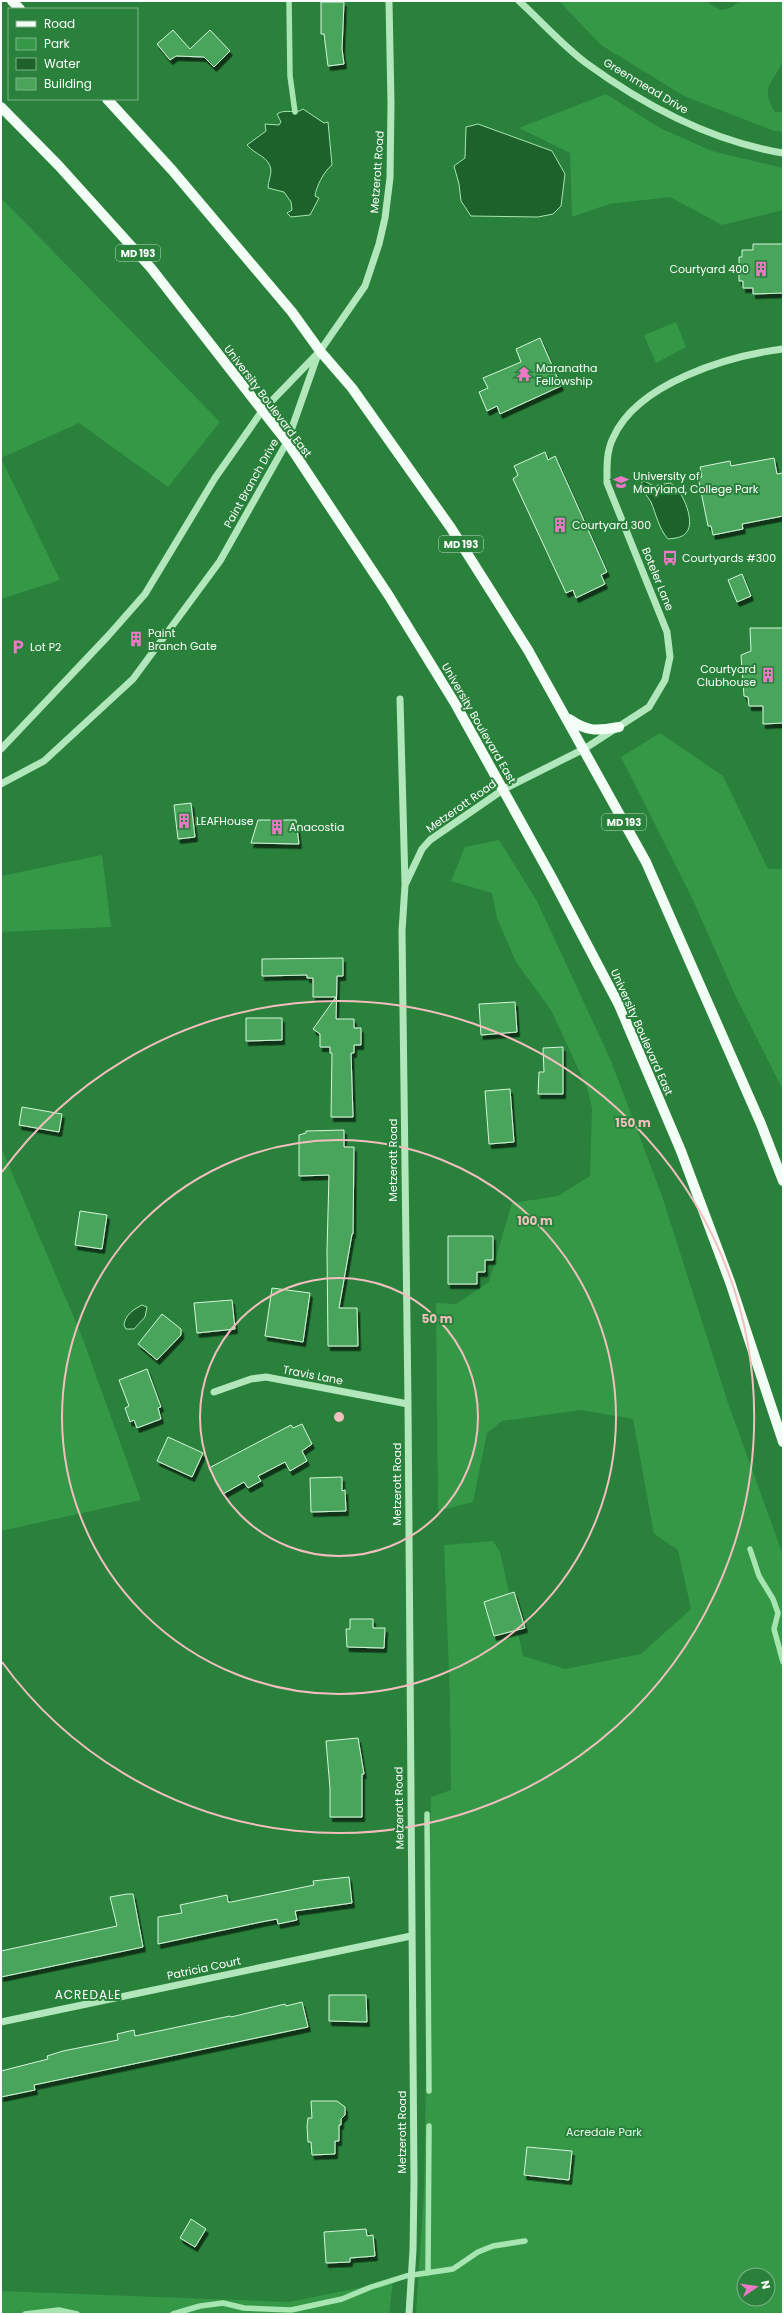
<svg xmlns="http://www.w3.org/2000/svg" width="784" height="2315" viewBox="0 0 784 2315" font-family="Poppins,sans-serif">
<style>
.green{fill:#349847;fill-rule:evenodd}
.water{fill:#1d622b;stroke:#a7e6b1}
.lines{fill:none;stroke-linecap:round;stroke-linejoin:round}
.stream{stroke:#a7e6b1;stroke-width:5.5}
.building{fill:#4aa55b;stroke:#d5f5da;filter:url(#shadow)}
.minor{stroke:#b2e6bb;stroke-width:7}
.major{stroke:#f2fdf5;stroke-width:10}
.ring{fill:none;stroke:#f3bebe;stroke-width:2}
.labels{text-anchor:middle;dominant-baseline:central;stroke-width:4;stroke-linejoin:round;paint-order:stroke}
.shield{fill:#29813b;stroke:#bfd9c4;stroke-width:1}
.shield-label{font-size:10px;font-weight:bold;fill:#fff}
.street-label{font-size:11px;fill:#fff;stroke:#29813b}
.poi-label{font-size:11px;fill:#fff;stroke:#29813b;text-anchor:start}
.park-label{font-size:11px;fill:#eafaec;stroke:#29813b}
.neighbourhood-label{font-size:12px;letter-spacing:1px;fill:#fff;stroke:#29813b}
.centre{fill:#f3bebe;stroke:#29813b;stroke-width:2}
.ring-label{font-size:12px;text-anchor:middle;font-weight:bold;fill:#f3bebe;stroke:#29813b;stroke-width:4;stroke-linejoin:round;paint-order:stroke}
</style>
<defs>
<filter id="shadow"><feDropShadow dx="2.5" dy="4.5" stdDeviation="0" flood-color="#0009"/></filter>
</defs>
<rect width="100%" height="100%" fill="#29813b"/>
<!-- green -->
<path class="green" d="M 559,1 L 705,1 L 721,10 L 730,8 L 740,1 L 783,1 C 783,12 784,53 783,61 C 774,82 759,87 775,112 L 783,112 L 783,132 L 774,131 L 684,96 L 601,45 Z
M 606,94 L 660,128 L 712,151 L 783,168 L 783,210 L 722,225 L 670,197 L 609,204 L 572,217 L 570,153 L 519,128 Z
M 1,198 L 220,422 L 168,487 L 79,423 L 1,458 Z
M 676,322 L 686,347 L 656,363 L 644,335 Z
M 1,458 L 60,580 L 1,599 Z
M 660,733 L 723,776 L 768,869 L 783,869 L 783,1090 L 735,995 L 693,900 L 621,757 Z
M 499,840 L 537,901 L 611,1061 L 662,1196 L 728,1403 L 783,1555 L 783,2314 L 416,2314 L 424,2192 L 431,1797 L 451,1790 L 450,1698 L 444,1545 L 493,1541 L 500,1552 L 523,1656 L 565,1669 L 641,1654 L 691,1609 L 678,1550 L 654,1534 L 633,1419 L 581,1410 L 502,1421 L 487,1433 L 473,1502 L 438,1511 L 436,1303 L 456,1304 L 489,1282 L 512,1203 L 558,1196 L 590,1176 L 592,1108 L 587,1088 L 551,1010 L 516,962 L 497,918 L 492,893 L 451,881 L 465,847 ZM 744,2275 L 768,2275 L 768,2299 L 744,2299 Z
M 102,855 L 111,927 L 1,932 L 1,876 Z
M 1,1147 L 81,1334 L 141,1500 L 1,1531 Z
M 393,2281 L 389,2314 L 1,2314 L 1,2291 L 289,2302 Z"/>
<!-- water -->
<path class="water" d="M 303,109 L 324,123 L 328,122 L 332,165 C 324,171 316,187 315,196 L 319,198 L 310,215 L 291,217 L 287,213 L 292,210 L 291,202 L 284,192 L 268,188 C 268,182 271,176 271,170 C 269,156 255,155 247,145 L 266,131 L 265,124 L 279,125 L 281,122 L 277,114 C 286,108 295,115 303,109 Z
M 478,124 L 552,151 L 565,174 L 561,206 L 553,214 L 538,217 L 471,216 L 461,201 L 459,184 L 454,166 L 465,158 L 466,127 Z
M 644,481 L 654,486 L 670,483 C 682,489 694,518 688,530 C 684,538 676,538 668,539 C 659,529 656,514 651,502 C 647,495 642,492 640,484 Z
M 142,1305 L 147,1307 L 145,1317 L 134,1329 L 126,1329 L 124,1325 C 125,1315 134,1309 142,1305 Z"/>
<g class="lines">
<!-- stream -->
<path class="stream" d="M 289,1 L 290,76 L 295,112
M 750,1549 L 759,1576 L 773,1599 L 778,1613 L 774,1629 L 783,1662
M 427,1814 L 429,2091
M 428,2273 L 429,2126
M 25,2314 L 59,2310 L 77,2314
M 173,2314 L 200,2306 L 223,2303 L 244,2308 L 291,2310 L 342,2299 L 371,2287 L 406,2276 L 453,2269 L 478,2252 L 493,2246 L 525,2241"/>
</g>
<!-- building -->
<path class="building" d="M 321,2 L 344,2 L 342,49 L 344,64 L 328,66 L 324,34 L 321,34 Z
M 173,30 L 190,49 L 210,30 L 230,51 L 214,67 L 204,57 L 176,56 L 170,60 L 157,44 Z
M 753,244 L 783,244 L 783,293 L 753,294 L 753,288 L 743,288 L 743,281 L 739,281 L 739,257 L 742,257 L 742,250 L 753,250 Z
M 540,338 L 561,386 L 500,414 L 497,406 L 487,411 L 479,392 L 488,388 L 483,378 L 521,362 L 516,349 Z
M 545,452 L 548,460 L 555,456 L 607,572 L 601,575 L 605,584 L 576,598 L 573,590 L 566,593 L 513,479 L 518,475 L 514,466 Z
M 774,458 L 777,474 L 783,473 L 783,516 L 742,524 L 743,529 L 713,535 L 711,526 L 708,526 L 698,477 L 702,477 L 700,467 L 730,461 L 731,466 Z
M 742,574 L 751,596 L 737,602 L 728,580 Z
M 750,628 L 783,628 L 783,723 L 763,724 L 763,706 L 749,706 L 748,697 L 744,696 L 741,655 L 751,651 Z
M 191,803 L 195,837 L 178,839 L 174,805 Z
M 258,820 L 296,820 L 299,844 L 251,843 Z
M 343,958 L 343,976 L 337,976 L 336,1019 L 354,1019 L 354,1028 L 361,1028 L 361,1045 L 354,1045 L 354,1053 L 351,1053 L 353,1117 L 331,1117 L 332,1053 L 330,1053 L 330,1047 L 320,1047 L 320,1034 L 313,1029 L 336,997 L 313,997 L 313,978 L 307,978 L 307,975 L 262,976 L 262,959 Z
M 515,1002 L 517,1032 L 481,1035 L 479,1004 Z
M 246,1018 L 282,1018 L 282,1040 L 246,1041 Z
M 563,1047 L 563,1094 L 538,1094 L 539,1072 L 544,1072 L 543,1048 Z
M 510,1089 L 514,1142 L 489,1144 L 485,1091 Z
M 22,1107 L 62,1114 L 59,1132 L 19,1125 Z
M 344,1130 L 344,1147 L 354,1147 L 353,1234 L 352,1234 L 339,1308 L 357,1308 L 358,1346 L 328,1346 L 327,1250 L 329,1175 L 299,1176 L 299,1135 L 306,1133 L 306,1131 Z
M 80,1211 L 107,1215 L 102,1249 L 75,1245 Z
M 448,1236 L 493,1236 L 493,1260 L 485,1260 L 485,1272 L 477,1272 L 477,1284 L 448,1284 Z
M 272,1288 L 310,1293 L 303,1342 L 265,1336 Z
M 232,1300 L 235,1329 L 197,1333 L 194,1303 Z
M 162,1314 L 181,1329 L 181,1335 L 157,1360 L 138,1344 Z
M 147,1369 L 161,1407 L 158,1408 L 161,1419 L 137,1428 L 134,1420 L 130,1422 L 125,1408 L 129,1406 L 119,1380 Z
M 302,1424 L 312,1444 L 302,1451 L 307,1461 L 290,1471 L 285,1462 L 258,1476 L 261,1481 L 248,1488 L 244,1482 L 223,1494 L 209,1468 L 291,1425 L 293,1428 Z
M 168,1437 L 203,1453 L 192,1477 L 157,1461 Z
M 342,1477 L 342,1491 L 345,1490 L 346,1511 L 311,1512 L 310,1478 Z
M 514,1592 L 525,1628 L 494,1636 L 484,1602 Z
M 350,1619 L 373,1619 L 373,1628 L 385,1628 L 384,1648 L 347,1647 L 346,1629 L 350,1629 Z
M 358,1738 L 364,1774 L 362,1774 L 362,1817 L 330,1817 L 330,1788 L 326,1741 Z
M 349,1877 L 352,1903 L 295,1911 L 297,1920 L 278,1924 L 277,1919 L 261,1922 L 158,1944 L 158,1917 L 182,1913 L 180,1905 L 227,1895 L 228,1902 L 231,1902 L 314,1885 L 313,1881 Z
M 127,1894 L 133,1894 L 143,1947 L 1,1977 L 1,1951 L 117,1926 L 110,1897 Z
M 329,1995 L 366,1995 L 367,2022 L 329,2021 Z
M 302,2002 L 308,2027 L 34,2085 L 35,2090 L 1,2097 L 1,2071 L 48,2059 L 47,2056 L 63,2051 L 118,2040 L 117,2034 L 134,2030 L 135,2036 L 230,2016 L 231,2017 L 285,2004 L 286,2006 Z
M 311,2101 L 337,2101 L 345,2107 L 345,2115 L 341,2119 L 341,2125 L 339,2125 L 339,2141 L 335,2141 L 335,2154 L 312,2155 L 311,2142 L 308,2142 L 307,2126 L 308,2118 L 312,2118 Z
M 527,2147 L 572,2151 L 569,2180 L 524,2175 Z
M 191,2219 L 206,2229 L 195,2247 L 180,2238 Z
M 366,2229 L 367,2236 L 373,2235 L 375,2256 L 350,2258 L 350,2262 L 326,2263 L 324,2232 Z"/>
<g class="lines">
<!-- minor -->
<path class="minor" d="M 519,1 C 541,21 562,45 586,63 C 645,106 710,141 783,153
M 400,699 L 405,883
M 1,749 L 108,636 L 145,594 L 215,478 L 262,411 L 320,351 L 365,286 L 379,244 L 385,218 L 390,178 L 391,104 L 389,1
M 1,784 L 44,761 L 133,679 L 220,561 L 287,442 L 318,354
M 214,1392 L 251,1379 L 266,1377 L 408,1404
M 1,2022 L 411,1936
M 409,2314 L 413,2250 L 414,2182 L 408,1404 L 402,931 L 405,885 L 422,849 L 430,840 L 504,789 L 584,749 L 649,707 L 665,680 L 670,657 L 667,632 L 607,483 C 607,468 606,452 613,438 C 637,383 728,356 783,349"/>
<!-- major -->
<path class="major" d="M 12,1 L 20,9
M 107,99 L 172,170 L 292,312 L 320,351 L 352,388 L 451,528 L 528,650 L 646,862 L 761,1124 L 783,1181
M 1,107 L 59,166 L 151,268 L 287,442 L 389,596 L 456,705 L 552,878 L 619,1005 L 681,1151 L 730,1282 L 783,1442
M 569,719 C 588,732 596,731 619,727"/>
</g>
<!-- distance rings -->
<g class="ring">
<circle cx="339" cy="1417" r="139"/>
<circle cx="339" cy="1417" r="277"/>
<path d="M2 1172A416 416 0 1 1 2 1662"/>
</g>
<!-- icons -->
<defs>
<g id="building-bare" transform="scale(1.2)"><path d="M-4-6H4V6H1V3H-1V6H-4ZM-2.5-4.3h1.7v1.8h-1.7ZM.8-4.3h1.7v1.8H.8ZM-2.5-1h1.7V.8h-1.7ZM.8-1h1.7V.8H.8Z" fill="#ec79c5" stroke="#29813b" stroke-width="2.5" paint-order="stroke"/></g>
<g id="temple-bare" transform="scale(1.2)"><path d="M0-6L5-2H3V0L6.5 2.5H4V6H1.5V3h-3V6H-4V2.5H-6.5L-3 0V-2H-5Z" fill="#ec79c5" stroke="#29813b" stroke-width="2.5" paint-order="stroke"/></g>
<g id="university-bare" transform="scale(1.2)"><path d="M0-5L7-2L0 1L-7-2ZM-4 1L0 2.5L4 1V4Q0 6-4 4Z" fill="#ec79c5" stroke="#29813b" stroke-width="2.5" paint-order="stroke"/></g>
<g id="bus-bare" transform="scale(1.2)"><path d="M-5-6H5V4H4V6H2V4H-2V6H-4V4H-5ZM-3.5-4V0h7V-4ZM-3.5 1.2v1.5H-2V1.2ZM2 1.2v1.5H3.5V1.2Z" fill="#ec79c5" stroke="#29813b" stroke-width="2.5" paint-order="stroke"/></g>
<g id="parking-bare" transform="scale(1.2)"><path d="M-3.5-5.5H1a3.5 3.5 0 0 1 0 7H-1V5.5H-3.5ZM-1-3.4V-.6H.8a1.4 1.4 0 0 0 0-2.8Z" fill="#ec79c5" stroke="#29813b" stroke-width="2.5" paint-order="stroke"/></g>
</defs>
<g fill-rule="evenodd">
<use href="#building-bare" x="761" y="269"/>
<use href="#temple-bare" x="524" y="374"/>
<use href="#university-bare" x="621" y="482"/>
<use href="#building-bare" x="560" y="525"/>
<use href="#bus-bare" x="670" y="558"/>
<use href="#building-bare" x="136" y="639"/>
<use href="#parking-bare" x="18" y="647"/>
<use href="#building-bare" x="768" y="675"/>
<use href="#building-bare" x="184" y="821"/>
<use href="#building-bare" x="277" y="827"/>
</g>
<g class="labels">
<!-- shield labels -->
<g class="shield">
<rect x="116" y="245" width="44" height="16" rx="3"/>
<rect x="439" y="536" width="44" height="16" rx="3"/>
<rect x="602" y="814" width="44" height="16" rx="3"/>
</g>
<g class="shield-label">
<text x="138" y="253">MD 193</text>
<text x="461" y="544">MD 193</text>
<text x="624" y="822">MD 193</text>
</g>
<!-- street labels -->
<g class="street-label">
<text transform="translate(646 86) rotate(31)">Greenmead Drive</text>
<text transform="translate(377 172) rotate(-86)">Metzerott Road</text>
<text transform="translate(268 401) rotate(53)">University Boulevard East</text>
<text transform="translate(251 483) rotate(-61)">Paint Branch Drive</text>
<text transform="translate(658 579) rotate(68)">Boteler Lane</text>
<text transform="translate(479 723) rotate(60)">University Boulevard East</text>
<text transform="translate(461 806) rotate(-35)">Metzerott Road</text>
<text transform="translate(642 1032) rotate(66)">University Boulevard East</text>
<text transform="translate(393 1160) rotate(-90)">Metzerott Road</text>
<text transform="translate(313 1375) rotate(11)">Travis Lane</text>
<text transform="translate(397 1484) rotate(-90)">Metzerott Road</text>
<text transform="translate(399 1808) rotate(-91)">Metzerott Road</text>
<text transform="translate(204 1968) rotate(-12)">Patricia Court</text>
<text transform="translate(402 2132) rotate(-90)">Metzerott Road</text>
</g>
<!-- poi labels -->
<g class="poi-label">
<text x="749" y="269" text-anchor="end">Courtyard 400</text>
<text x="536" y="368">Maranatha<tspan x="536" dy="13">Fellowship</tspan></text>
<text x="633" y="476">University of<tspan x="633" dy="13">Maryland, College Park</tspan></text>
<text x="572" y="525">Courtyard 300</text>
<text x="682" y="558">Courtyards #300</text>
<text x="148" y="633">Paint<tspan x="148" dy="13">Branch Gate</tspan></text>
<text x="30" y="647">Lot P2</text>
<text x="756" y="669" text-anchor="end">Courtyard<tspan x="756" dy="13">Clubhouse</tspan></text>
<text x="196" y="821">LEAFHouse</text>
<text x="289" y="827">Anacostia</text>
</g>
<!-- park labels -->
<g class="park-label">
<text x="604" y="2132">Acredale Park</text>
</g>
<!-- neighbourhood labels -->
<g class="neighbourhood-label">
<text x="88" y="1994">ACREDALE</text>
</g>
</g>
<circle cx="339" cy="1417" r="6" class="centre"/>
<g class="ring-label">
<text x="633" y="1127">150 m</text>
<text x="535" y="1225">100 m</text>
<text x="437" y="1323">50 m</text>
</g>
<!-- border -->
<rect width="784" height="2315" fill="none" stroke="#ffffff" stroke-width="4"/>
<!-- legend -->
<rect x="8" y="8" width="130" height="92" fill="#29813b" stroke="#7fb389"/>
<rect x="16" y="21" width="20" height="6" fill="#f2fdf5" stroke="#7fb389"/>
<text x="44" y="28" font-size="12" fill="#ffffff">Road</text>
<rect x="16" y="38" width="20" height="12" fill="#349847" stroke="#7fb389"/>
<text x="44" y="48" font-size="12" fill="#ffffff">Park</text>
<rect x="16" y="58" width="20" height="12" fill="#1d622b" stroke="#7fb389"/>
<text x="44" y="68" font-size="12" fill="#ffffff">Water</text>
<rect x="16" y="78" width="20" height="12" fill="#4aa55b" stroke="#7fb389"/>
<text x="44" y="88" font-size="12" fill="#ffffff">Building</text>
<!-- north arrow -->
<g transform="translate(756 2287) rotate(77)"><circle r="19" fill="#29813b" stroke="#7fb389"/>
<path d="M0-3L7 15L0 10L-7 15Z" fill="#ec79c5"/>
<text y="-6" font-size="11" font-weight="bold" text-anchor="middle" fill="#ffffff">N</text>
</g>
</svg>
